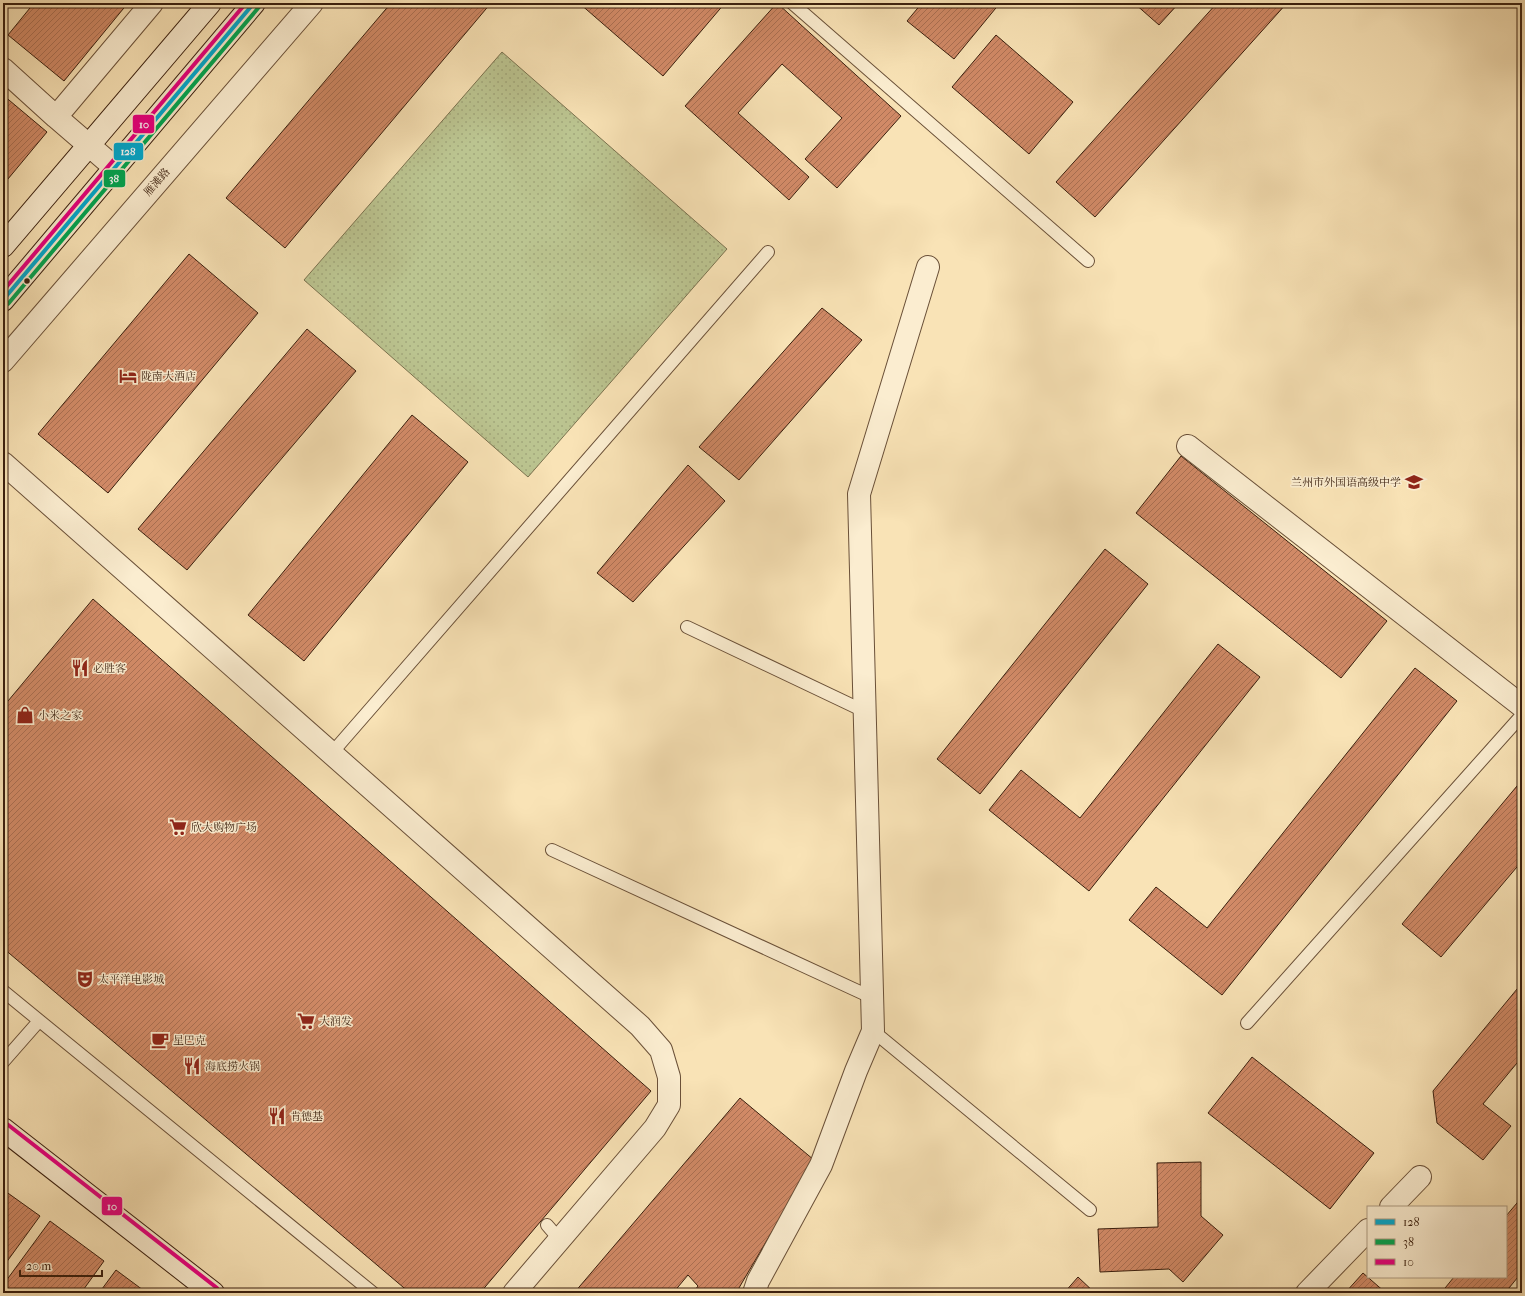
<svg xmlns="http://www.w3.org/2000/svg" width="1525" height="1296" viewBox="0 0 1525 1296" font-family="'IM FELL French Canon','Noto Serif SC',serif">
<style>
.grass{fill:url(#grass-dots);stroke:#7a724f}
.building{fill:url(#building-hatch);stroke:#3a1f0e}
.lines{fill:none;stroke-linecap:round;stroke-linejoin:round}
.lane-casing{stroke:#6a5038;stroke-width:14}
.street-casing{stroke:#6a5038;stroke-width:24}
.secondary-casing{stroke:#3a1f0e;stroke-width:24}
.lane{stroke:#fbedd0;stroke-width:12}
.street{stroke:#fbedd0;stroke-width:22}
.secondary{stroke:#fbedd0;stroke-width:22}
.bus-1-casing{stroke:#fbedd0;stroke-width:7}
.bus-2-casing{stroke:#fbedd0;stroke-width:7}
.bus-3-casing{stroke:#fbedd0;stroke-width:7}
.bus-1{stroke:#00a9ce;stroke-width:4}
.bus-2{stroke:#00a651;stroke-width:4}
.bus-3{stroke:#e5007d;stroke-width:4}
.bus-dot{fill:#3a1f0e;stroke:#fbedd0;stroke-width:1.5}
.labels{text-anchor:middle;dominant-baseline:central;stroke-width:3;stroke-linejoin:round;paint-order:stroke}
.street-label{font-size:11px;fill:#3a1f0e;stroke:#fbedd0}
.poi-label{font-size:11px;fill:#3a1f0e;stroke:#fbedd0;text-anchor:start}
.line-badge{stroke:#fbedd0;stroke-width:1.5}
.badge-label{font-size:11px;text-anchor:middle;font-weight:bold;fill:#fff}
</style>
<defs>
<pattern id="grass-dots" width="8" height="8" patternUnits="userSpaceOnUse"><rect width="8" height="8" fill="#bbc490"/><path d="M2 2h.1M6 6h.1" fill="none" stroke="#a2a87b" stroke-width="1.8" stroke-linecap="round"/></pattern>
<pattern id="building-hatch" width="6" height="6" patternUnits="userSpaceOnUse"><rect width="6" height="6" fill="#d18a67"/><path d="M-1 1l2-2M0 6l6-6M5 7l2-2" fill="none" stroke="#ab7053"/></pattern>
</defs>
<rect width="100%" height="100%" fill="#f9e3b6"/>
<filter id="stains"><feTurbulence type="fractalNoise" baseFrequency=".005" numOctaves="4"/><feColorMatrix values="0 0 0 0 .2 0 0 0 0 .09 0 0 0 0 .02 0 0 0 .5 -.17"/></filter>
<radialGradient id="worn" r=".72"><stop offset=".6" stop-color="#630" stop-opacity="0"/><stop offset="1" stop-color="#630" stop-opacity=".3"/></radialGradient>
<!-- grass -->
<path class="grass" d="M 502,52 L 727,249 L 528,477 L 304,280 Z"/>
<!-- building -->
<path class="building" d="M 34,3 L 128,3 L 64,81 L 8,35 Z
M 391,3 L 491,3 L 285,248 L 226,198 Z
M 579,3 L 725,3 L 663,76 Z
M 777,3 L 901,116 L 837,188 L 805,159 L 842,118 L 782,64 L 738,113 L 809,177 L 789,200 L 685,106 Z
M 922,3 L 1000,3 L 954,59 L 907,21 Z
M 1134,3 L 1179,3 L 1159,25 Z
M 1217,3 L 1287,3 L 1095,217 L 1056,182 Z
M 996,35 L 1073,102 L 1029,154 L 952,87 Z
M 3,95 L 47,132 L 3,185 Z
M 189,254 L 258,313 L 108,493 L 38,434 Z
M 822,308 L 862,340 L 739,480 L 699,447 Z
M 307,329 L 356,371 L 187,570 L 138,529 Z
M 412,415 L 468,462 L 304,661 L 248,615 Z
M 1181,456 L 1387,621 L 1341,678 L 1136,513 Z
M 688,465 L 725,501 L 633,602 L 597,573 Z
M 1105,549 L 1148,584 L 980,794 L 937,759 Z
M 93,599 L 651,1091 L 480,1293 L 410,1293 L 3,948 L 3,707 Z
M 1218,644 L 1260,677 L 1089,891 L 989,810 L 1021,770 L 1080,818 Z
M 1415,668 L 1457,701 L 1222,995 L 1129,920 L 1156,887 L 1207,928 Z
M 1522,780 L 1522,861 L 1441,957 L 1402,924 Z
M 1522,983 L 1522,1057 L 1483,1104 L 1511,1126 L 1483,1160 L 1437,1123 L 1433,1091 Z
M 1252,1057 L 1374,1153 L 1330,1209 L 1208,1113 Z
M 740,1098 L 814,1160 L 736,1293 L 693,1293 L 698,1286 L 688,1275 L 673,1293 L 574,1293 Z
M 1201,1162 L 1201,1216 L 1223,1235 L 1183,1282 L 1169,1269 L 1100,1272 L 1098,1229 L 1158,1227 L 1157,1163 Z
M 5,1191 L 40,1216 L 3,1267 L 3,1194 Z
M 1522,1197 L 1522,1272 L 1505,1293 L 1441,1293 L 1454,1277 L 1506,1277 L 1506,1216 Z
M 50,1221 L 104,1261 L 81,1293 L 3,1293 L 3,1285 Z
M 116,1270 L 147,1293 L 99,1293 Z
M 1363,1273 L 1386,1293 L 1345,1293 Z
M 1078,1277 L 1095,1293 L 1064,1293 Z"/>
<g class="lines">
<!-- lane casing -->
<g class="lane-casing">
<path id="lane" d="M 792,3 L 1088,261
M 687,627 L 864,711
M 331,754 L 768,252
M 552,850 L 873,998
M 3,991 L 373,1293
M 1247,1023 L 1522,715
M 873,1031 L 1090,1210
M 3,1062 L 39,1021
M 547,1225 L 560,1240"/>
</g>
<!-- street casing -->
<g class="street-casing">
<path id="street" d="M 3,69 L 56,117 L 114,167
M 56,117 L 152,3
M 3,361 L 312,3
M 1188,446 L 1522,706
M 3,463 L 640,1026 L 661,1050 L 669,1077 L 669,1105 L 655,1128 L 514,1293
M 1391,1207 L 1420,1177
M 754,1293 L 758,1281 L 821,1165 L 856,1071 L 873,1031 L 859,494 L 928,267
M 1307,1293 L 1368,1230"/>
</g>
<!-- secondary casing -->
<g class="secondary-casing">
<path id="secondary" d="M 3,246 L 210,3
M 3,300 L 254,3
M 3,1129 L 213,1293"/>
</g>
<!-- lane -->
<use href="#lane" class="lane"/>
<!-- street -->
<use href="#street" class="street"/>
<!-- secondary -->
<use href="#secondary" class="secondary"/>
<!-- bus-1 casing -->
<g class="bus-1-casing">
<path id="bus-1" d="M 3,300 L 254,3"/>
</g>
<!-- bus-2 casing -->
<g class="bus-2-casing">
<path id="bus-2" d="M 8,304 L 259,7"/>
</g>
<!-- bus-3 casing -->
<g class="bus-3-casing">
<path id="bus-3" d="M 3,291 L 246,3
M 7,1124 L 217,1288"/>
</g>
<!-- bus-1 -->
<use href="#bus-1" class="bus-1"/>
<!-- bus-2 -->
<use href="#bus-2" class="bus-2"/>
<!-- bus-3 -->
<use href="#bus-3" class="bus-3"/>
</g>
<!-- icons -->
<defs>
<g id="hotel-bare" transform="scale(1.38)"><path d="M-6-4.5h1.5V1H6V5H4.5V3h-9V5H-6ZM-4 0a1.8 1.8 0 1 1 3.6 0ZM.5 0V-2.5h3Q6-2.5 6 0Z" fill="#8f2418" stroke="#fbedd0" stroke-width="2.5" paint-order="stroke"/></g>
<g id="university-bare" transform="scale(1.38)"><path d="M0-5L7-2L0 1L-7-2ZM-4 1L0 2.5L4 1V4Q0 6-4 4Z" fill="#8f2418" stroke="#fbedd0" stroke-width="2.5" paint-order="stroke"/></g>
<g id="restaurant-bare" transform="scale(1.38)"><path d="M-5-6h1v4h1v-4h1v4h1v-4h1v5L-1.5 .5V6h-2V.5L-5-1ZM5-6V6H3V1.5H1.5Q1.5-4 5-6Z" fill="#8f2418" stroke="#fbedd0" stroke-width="2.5" paint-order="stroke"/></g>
<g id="shop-bare" transform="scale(1.38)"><path d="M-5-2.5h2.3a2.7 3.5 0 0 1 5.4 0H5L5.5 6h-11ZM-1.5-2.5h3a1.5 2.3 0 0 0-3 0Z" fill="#8f2418" stroke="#fbedd0" stroke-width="2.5" paint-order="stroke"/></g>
<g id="supermarket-bare" transform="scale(1.38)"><path d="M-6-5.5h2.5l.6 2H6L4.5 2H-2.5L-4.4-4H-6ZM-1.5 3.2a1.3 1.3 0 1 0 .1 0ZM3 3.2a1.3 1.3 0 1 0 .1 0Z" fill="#8f2418" stroke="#fbedd0" stroke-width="2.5" paint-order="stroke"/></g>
<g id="theatre-bare" transform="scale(1.38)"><path d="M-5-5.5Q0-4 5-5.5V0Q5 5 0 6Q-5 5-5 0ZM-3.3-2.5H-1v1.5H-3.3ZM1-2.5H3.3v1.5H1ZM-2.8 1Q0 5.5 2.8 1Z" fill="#8f2418" stroke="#fbedd0" stroke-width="2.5" paint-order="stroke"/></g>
<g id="cafe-bare" transform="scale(1.38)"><path d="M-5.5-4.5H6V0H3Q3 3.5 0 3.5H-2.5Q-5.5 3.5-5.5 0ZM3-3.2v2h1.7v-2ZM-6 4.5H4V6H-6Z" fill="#8f2418" stroke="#fbedd0" stroke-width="2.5" paint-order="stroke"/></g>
</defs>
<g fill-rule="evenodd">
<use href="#hotel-bare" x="128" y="376"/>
<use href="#university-bare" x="1414" y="482"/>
<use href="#restaurant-bare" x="80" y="668"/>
<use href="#shop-bare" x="25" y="715"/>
<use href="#supermarket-bare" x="178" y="827"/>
<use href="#theatre-bare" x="85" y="979"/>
<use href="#supermarket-bare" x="306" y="1021"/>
<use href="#cafe-bare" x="160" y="1040"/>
<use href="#restaurant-bare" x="192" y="1066"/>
<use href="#restaurant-bare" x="277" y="1116"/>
</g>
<!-- markers -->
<circle class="bus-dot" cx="27" cy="281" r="3.5"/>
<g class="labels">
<!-- street labels -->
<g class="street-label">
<text transform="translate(157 182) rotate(-49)">雁滩路</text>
</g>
<!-- poi labels -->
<g class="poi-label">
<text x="141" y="376">陇南大酒店</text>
<text x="1401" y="482" text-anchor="end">兰州市外国语高级中学</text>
<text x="93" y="668">必胜客</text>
<text x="38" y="715">小米之家</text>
<text x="191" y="827">欣大购物广场</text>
<text x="98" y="979">太平洋电影城</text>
<text x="319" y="1021">大润发</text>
<text x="173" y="1040">星巴克</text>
<text x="205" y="1066">海底捞火锅</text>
<text x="290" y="1116">肯德基</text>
</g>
</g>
<g class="line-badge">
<rect x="132" y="114" width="23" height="20" rx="4" fill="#e5007d"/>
<rect x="113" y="142" width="31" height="19" rx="4" fill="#00a9ce"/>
<rect x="103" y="169" width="23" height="19" rx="4" fill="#00a651"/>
<rect x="101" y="1196" width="22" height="20" rx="4" fill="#e5007d"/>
</g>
<g class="badge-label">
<text x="144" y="128">10</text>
<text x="128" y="155">128</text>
<text x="114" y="182">38</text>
<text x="112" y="1210">10</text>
</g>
<!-- margin -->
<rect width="1525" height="1296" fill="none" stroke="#f9e3b6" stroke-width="16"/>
<rect x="4" y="4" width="1517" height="1288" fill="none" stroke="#3a1f0e" stroke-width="2"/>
<rect x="8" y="8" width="1509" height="1280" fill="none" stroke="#3a1f0e"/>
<!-- legend -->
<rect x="1367" y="1206" width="140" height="72" fill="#fbedd0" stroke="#ae9b82"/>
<rect x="1375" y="1219" width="20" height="6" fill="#00a9ce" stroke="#ae9b82"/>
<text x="1403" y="1226" font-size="12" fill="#3a1f0e">128</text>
<rect x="1375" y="1239" width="20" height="6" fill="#00a651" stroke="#ae9b82"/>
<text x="1403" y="1246" font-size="12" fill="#3a1f0e">38</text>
<rect x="1375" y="1259" width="20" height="6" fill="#e5007d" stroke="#ae9b82"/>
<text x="1403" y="1266" font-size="12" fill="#3a1f0e">10</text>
<!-- scale -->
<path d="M20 1270v6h82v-6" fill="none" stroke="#3a1f0e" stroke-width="2"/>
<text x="26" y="1270" font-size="12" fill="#3a1f0e" stroke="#fbedd0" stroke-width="3" paint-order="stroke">20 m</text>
<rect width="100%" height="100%" filter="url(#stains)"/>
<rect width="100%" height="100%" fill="url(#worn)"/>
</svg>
